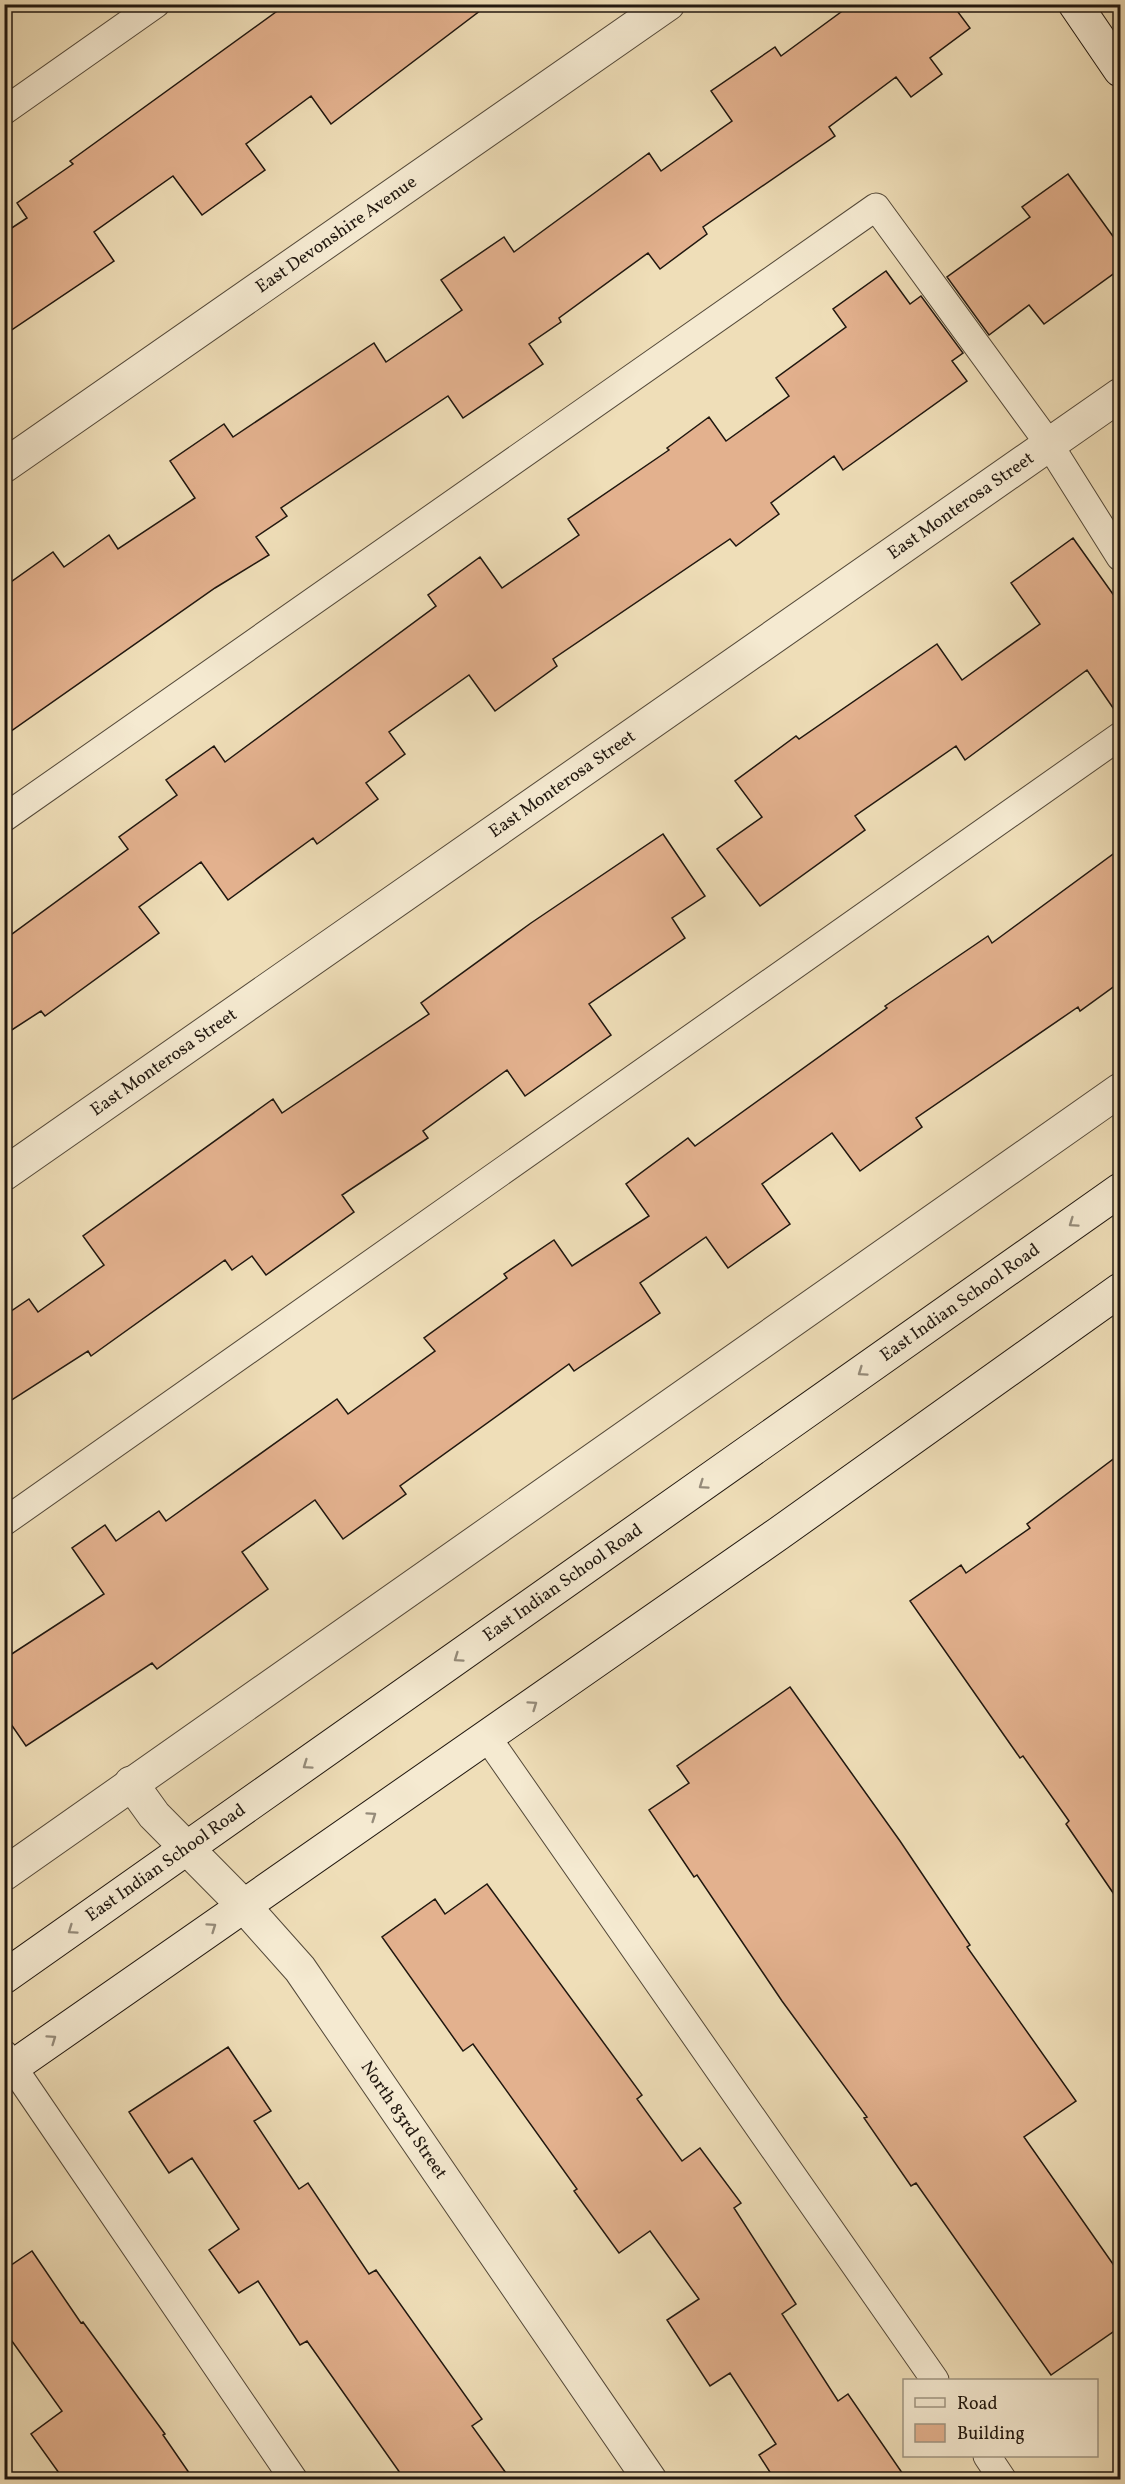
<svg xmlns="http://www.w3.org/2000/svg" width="1125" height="2484" viewBox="0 0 1125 2484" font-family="Vollkorn,serif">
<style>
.building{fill:#e3b18e;stroke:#20170f;stroke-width:1.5}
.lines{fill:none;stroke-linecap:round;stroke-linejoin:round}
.lane-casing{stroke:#544939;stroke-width:29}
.street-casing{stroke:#544939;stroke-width:35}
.secondary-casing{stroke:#20170f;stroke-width:35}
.lane{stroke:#f5ead1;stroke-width:27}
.street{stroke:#f5ead1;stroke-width:33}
.secondary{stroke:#f5ead1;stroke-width:33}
.oneway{stroke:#958b7a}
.labels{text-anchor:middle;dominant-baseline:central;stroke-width:4.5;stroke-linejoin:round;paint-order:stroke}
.street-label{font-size:18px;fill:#20170f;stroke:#f5ead1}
</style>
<rect width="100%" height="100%" fill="#efdeb8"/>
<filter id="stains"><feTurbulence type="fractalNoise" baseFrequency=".00333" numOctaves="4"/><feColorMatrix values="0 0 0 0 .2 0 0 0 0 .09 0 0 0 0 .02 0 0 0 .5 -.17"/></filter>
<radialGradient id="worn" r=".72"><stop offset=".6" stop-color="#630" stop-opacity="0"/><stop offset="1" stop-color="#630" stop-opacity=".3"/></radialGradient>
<!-- building -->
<path class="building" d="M 287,4 L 489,4 L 331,124 L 311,96 L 246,144 L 265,170 L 202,215 L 173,176 L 94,232 L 114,261 L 4,335 L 4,233 L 27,218 L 17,203 L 73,164 L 70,161 Z
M 852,4 L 952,4 L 970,28 L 930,58 L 942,74 L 911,97 L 896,77 L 829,127 L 835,136 L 703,227 L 707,234 L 660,269 L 648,253 L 559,318 L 561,322 L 529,344 L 543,364 L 463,418 L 448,396 L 281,508 L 287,516 L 256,537 L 269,555 L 215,588 L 4,736 L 4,587 L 53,552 L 64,567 L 109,535 L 118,549 L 195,498 L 170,461 L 224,424 L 233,437 L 374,343 L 386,362 L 462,310 L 441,280 L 504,237 L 514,252 L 649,153 L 661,171 L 732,121 L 711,91 L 775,47 L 781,56 Z
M 1068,174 L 1120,246 L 1120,269 L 1044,324 L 1029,305 L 989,335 L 947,277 L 1030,217 L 1022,207 Z
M 886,271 L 910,304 L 921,296 L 963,353 L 952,361 L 967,381 L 843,470 L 834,456 L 771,503 L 779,514 L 736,546 L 730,539 L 553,659 L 557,666 L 495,711 L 469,675 L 389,732 L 405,754 L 366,783 L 378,799 L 317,844 L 313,838 L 228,900 L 201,862 L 139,907 L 159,933 L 45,1016 L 41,1011 L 4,1035 L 4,940 L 128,849 L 119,837 L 177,795 L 166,780 L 214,746 L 225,762 L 436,606 L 428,595 L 480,557 L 502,588 L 579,535 L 568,519 L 669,450 L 667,448 L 709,417 L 726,441 L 789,396 L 776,378 L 846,327 L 833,309 Z
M 1073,538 L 1120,604 L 1120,718 L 1087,670 L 965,760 L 956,746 L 855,816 L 865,830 L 760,906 L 717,849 L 762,817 L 735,781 L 796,736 L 799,739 L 937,644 L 962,680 L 1040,624 L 1011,583 Z
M 663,834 L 705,896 L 672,918 L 685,938 L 589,1004 L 611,1035 L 525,1096 L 507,1070 L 423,1131 L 428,1138 L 342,1195 L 354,1212 L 266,1275 L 252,1256 L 232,1270 L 225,1260 L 91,1356 L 88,1351 L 4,1405 L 4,1316 L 29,1299 L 38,1312 L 104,1265 L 83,1236 L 273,1099 L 282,1113 L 429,1014 L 421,1003 L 531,923 Z
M 1120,849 L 1120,982 L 1080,1011 L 1078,1007 L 916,1118 L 922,1127 L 860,1171 L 832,1133 L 762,1184 L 790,1224 L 728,1268 L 706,1237 L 640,1283 L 660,1313 L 574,1371 L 569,1364 L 400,1486 L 406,1494 L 343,1539 L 315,1500 L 242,1552 L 268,1589 L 157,1669 L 152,1663 L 26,1746 L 4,1714 L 4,1659 L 104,1594 L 72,1548 L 105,1525 L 116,1541 L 159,1511 L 166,1521 L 337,1399 L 348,1414 L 435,1351 L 424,1338 L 507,1278 L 504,1274 L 554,1240 L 572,1266 L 649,1216 L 626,1184 L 688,1138 L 695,1146 L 887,1008 L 885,1006 L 988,936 L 992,943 Z
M 1120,1454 L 1120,1903 L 1066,1824 L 1069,1821 L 1023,1756 L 1020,1758 L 910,1601 L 961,1565 L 966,1573 L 1030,1528 L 1027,1524 Z
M 790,1687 L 900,1841 L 970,1945 L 967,1947 L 1076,2101 L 1024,2137 L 1120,2274 L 1120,2327 L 1051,2375 L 916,2183 L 911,2186 L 864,2118 L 867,2117 L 782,2001 L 697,1875 L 694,1877 L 649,1810 L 689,1783 L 677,1766 Z
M 487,1884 L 642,2095 L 637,2099 L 682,2161 L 700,2148 L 741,2203 L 734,2208 L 796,2304 L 782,2314 L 838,2401 L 848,2394 L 907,2480 L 775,2480 L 759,2455 L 776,2444 L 730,2373 L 710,2386 L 667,2320 L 699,2299 L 650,2231 L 619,2253 L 574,2191 L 577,2189 L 473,2044 L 463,2051 L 382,1937 L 435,1899 L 445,1914 Z
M 228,2047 L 271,2111 L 254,2121 L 299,2189 L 308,2183 L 369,2274 L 376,2270 L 482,2419 L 472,2426 L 511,2480 L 405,2480 L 307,2341 L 300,2345 L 258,2281 L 239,2293 L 209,2250 L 239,2229 L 192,2158 L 169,2173 L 129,2112 Z
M 32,2251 L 81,2323 L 83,2322 L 165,2434 L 163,2435 L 194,2480 L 64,2480 L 31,2434 L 62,2411 L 4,2330 L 4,2270 Z"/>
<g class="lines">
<!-- lane casing -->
<g class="lane-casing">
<path id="lane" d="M 4,111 L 156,4
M 4,818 L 876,207 L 1049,444 L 1120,557
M 4,1522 L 1120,736
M 487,1737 L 935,2380
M 4,2054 L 294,2480
M 987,2456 L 1003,2480"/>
</g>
<!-- street casing -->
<g class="street-casing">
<g id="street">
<path id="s1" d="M 4,466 L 668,4"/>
<path id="s2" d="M 4,1174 L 1120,395"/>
<path id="s3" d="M 131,1783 L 154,1815 L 243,1905 L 300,1969 L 650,2480"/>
<path d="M 4,1874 L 1120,1090"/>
</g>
</g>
<!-- secondary casing -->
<g class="secondary-casing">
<g id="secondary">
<path d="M 1075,4 L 1120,70"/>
<path id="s4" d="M 4,1977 L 1120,1190"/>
<path d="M 4,2073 L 778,1534 L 1120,1290"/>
</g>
</g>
<!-- lane -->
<use href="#lane" class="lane"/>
<!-- street -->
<use href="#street" class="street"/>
<!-- secondary -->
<use href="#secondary" class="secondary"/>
</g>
<!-- one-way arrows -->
<defs><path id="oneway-chevron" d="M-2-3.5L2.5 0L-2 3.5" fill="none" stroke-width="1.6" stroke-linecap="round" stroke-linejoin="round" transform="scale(1.5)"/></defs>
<g class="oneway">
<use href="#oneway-chevron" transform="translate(1073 1223) rotate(145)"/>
<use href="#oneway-chevron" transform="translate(862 1372) rotate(145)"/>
<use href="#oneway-chevron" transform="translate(703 1485) rotate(145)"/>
<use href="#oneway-chevron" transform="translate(458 1658) rotate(145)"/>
<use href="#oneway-chevron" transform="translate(533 1705) rotate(-35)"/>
<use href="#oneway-chevron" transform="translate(307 1765) rotate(145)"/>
<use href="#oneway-chevron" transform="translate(372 1816) rotate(-35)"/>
<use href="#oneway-chevron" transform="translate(212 1927) rotate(-35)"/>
<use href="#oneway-chevron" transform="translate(72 1930) rotate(145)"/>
<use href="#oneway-chevron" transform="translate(52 2039) rotate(-35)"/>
</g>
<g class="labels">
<!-- street labels -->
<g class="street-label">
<text stroke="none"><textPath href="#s1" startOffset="405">East Devonshire Avenue</textPath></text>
<text stroke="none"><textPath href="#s2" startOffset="1167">East Monterosa Street</textPath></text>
<text stroke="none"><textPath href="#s2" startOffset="681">East Monterosa Street</textPath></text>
<text stroke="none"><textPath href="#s2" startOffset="195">East Monterosa Street</textPath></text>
<text stroke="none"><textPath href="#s4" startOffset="1170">East Indian School Road</textPath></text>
<text stroke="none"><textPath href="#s4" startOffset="684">East Indian School Road</textPath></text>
<text stroke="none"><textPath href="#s4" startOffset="198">East Indian School Road</textPath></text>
<text stroke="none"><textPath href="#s3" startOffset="435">North 83rd Street</textPath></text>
</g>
</g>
<!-- margin -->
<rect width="1125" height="2484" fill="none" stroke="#efdeb8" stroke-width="24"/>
<rect x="6" y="6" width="1113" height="2472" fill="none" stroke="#20170f" stroke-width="3"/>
<rect x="12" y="12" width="1101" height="2460" fill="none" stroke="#20170f" stroke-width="1.5"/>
<!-- legend -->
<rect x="903" y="2379" width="195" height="78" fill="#f5ead1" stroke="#a09683" stroke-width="1.5"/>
<rect x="915" y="2398" width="30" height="9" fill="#f5ead1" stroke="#a09683" stroke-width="1.5"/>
<text x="957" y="2409" font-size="18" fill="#20170f">Road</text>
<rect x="915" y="2424" width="30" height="18" fill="#e3b18e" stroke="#a09683" stroke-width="1.5"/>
<text x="957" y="2439" font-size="18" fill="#20170f">Building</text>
<rect width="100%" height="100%" filter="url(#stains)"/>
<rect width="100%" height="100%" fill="url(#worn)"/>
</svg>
